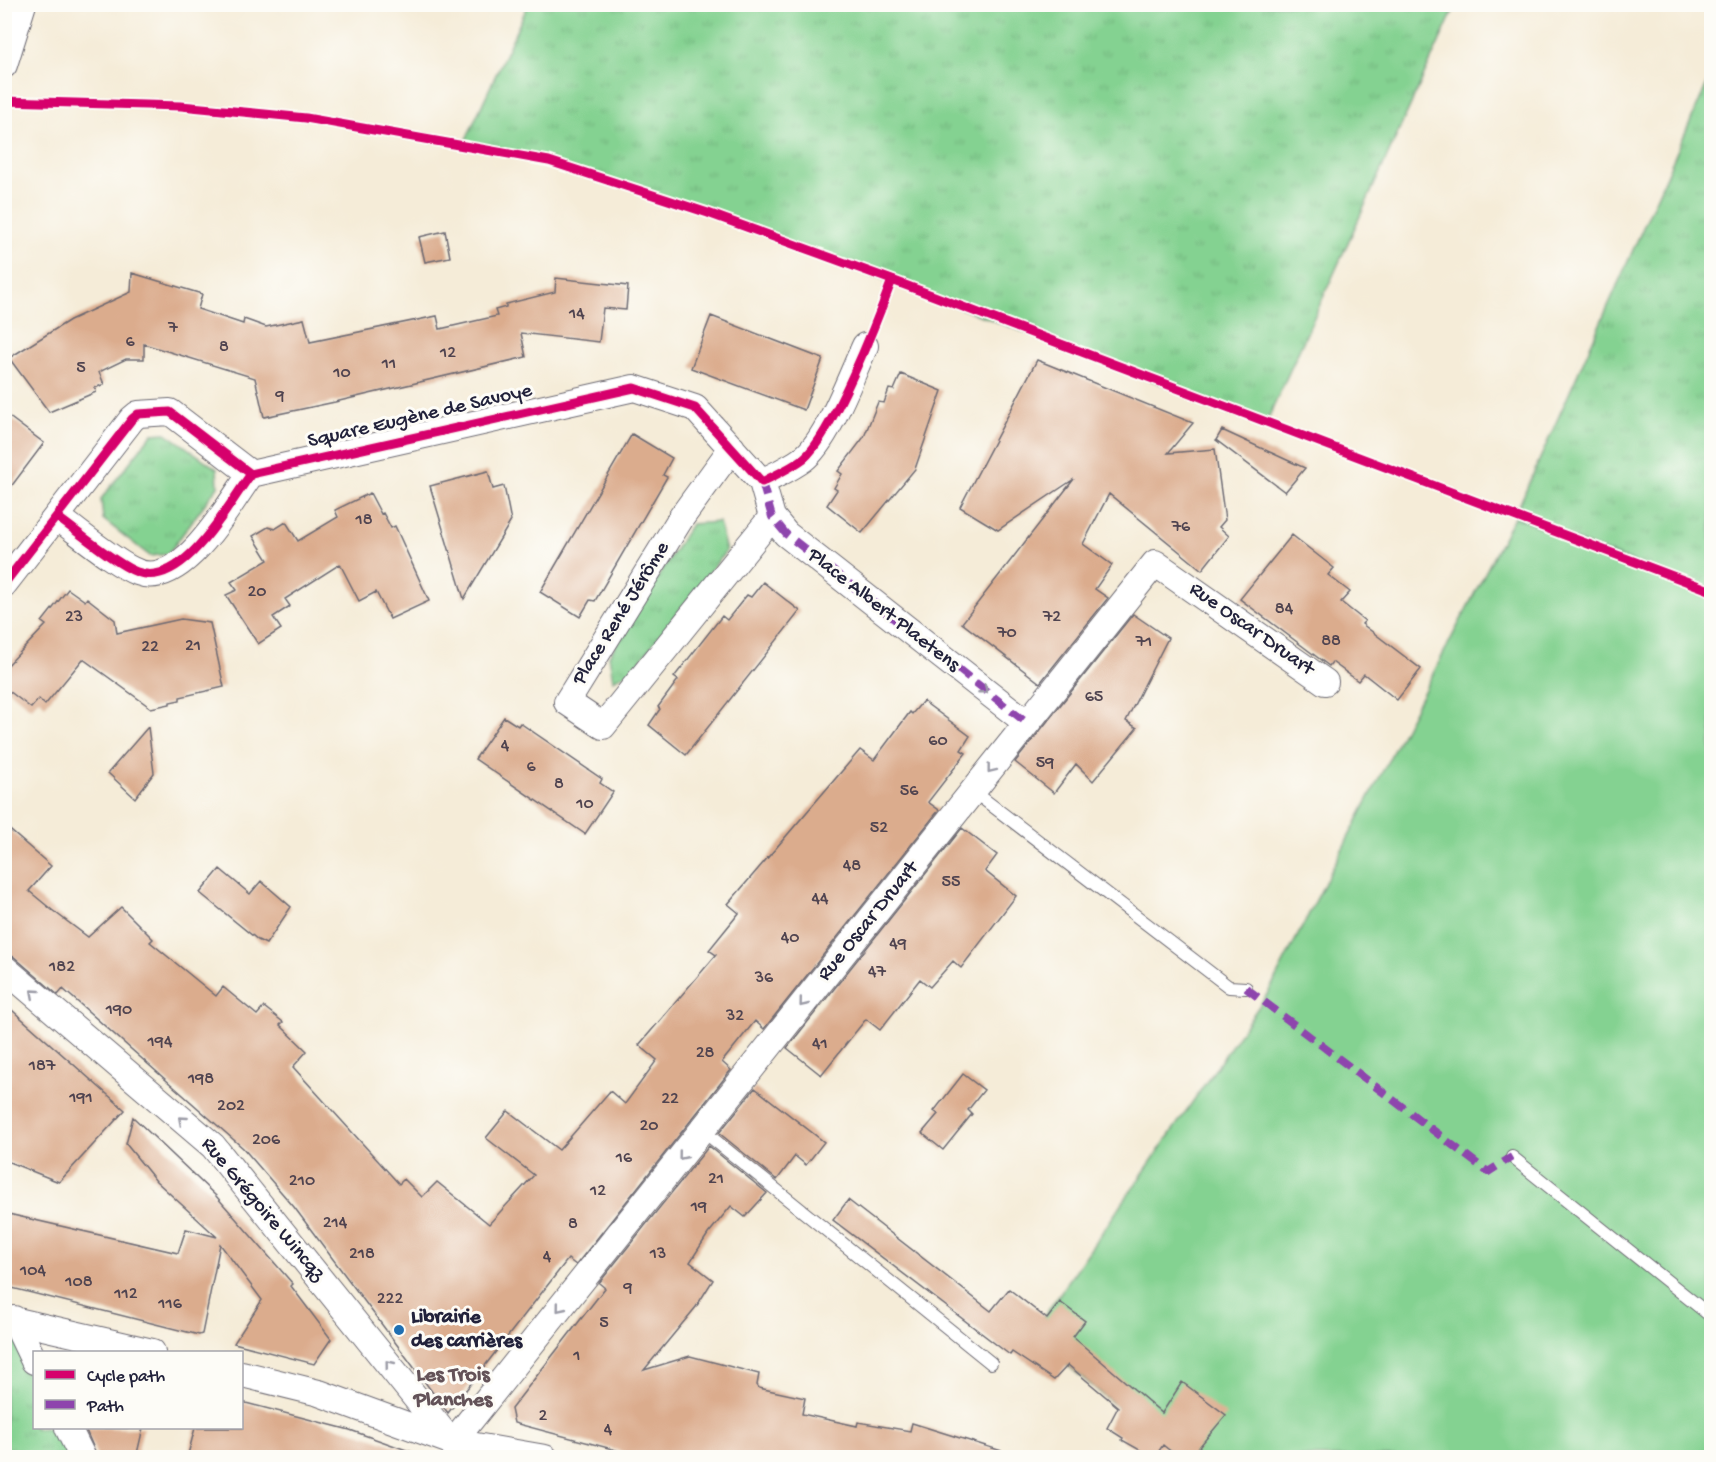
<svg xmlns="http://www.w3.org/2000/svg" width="1716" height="1462" viewBox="0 0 1716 1462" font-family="'Gochi Hand',sans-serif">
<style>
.grass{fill:url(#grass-tufts);stroke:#537a66;stroke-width:1.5}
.pitch{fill:#84d291;stroke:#537a66;stroke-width:1.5}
.building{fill:#dbac8d}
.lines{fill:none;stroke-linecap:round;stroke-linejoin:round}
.lane-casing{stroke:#6c6972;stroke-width:14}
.street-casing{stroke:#6c6972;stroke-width:28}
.lane{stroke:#fff;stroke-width:12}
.street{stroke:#fff;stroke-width:26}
.quiet{stroke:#8e44ad;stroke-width:8;stroke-dasharray:15 8;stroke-linecap:butt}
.cycleway-casing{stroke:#fdfcf7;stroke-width:13}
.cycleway{stroke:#d6006c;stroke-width:9}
.oneway{stroke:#9c9ca7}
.poi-dot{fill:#1f6fb2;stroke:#fdfcf7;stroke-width:2}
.labels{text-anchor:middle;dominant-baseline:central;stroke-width:6;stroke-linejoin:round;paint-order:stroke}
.number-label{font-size:18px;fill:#504450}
.street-label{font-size:21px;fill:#22223b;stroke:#fdfcf7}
.poi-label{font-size:21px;font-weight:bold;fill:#22223b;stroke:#fdfcf7;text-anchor:start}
.neighbourhood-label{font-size:22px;font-weight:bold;fill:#635258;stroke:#fdfcf7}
</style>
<defs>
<pattern id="grass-tufts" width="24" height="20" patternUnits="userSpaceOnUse" patternTransform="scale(1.5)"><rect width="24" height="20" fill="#84d291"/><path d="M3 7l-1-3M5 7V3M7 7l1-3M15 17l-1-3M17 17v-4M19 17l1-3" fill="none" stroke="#72b47e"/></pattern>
</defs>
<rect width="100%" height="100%" fill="#fdfcf7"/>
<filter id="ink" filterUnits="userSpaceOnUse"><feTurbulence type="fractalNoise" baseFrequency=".0167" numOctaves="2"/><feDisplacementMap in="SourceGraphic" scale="12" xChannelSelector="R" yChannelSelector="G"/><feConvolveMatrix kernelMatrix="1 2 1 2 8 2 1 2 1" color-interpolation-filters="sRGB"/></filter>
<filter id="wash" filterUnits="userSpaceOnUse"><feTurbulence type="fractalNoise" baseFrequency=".008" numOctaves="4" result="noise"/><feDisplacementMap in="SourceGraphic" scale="24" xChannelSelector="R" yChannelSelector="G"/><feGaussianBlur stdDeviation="1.35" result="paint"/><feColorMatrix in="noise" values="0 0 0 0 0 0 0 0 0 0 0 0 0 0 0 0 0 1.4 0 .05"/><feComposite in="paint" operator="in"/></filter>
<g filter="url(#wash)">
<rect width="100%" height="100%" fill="#f5ecd8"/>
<!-- grass -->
<path class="grass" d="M 528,5 L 528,4 L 1456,5 L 1266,423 L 708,213 L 549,161 L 463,146 Z
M 1711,75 L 1711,591 L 1514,517 Z
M 166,433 L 217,469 L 218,486 L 168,554 L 150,556 L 103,519 L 101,499 L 152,434 Z
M 719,522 L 726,551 L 632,671 L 613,680 L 609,656 L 691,524 Z
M 4,1333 L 19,1338 L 34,1370 L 34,1428 L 62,1428 L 77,1457 L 5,1457 Z"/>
<!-- pitch -->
<path class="pitch" d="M 1514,517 L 1711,591 L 1711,1457 L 1178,1457 L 1031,1335 L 1268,993 Z"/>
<g id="blocks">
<!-- building -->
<path class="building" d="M 445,231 L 450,257 L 425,262 L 419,237 Z
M 132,273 L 202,294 L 198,309 L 243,324 L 244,319 L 266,327 L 304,319 L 310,342 L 437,316 L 440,329 L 497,316 L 495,310 L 506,307 L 506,304 L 555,292 L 556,278 L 628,286 L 626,310 L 603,308 L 599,342 L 521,333 L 526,357 L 335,402 L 264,417 L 255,378 L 144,344 L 144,359 L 126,359 L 99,372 L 104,384 L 95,388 L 96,392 L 49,412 L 9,358 L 70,320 L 131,292 Z
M 711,316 L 823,359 L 804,410 L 691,368 Z
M 1037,360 L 1193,423 L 1168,453 L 1215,449 L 1225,520 L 1219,527 L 1229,536 L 1202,570 L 1109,494 L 1083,544 L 1112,565 L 1095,589 L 1108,598 L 1040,683 L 962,623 L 1074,479 L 998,530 L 960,507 Z
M 901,374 L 942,391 L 915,469 L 862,533 L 827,505 L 837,490 L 834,488 L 842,474 L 838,471 L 864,437 L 878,402 L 884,403 L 889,389 L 894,390 Z
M 4,413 L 44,443 L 4,496 Z
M 1222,430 L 1287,460 L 1305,468 L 1285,492 L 1216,440 Z
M 632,434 L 672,458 L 663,475 L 667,477 L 595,601 L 590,600 L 580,617 L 540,592 Z
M 488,471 L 493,489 L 504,486 L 511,521 L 464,599 L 430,486 Z
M 370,493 L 381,514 L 383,513 L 391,528 L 395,526 L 429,601 L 390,619 L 376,592 L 359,601 L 340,564 L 285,599 L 290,606 L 273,617 L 281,629 L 258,644 L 226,595 L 237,590 L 231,582 L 268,560 L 253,536 L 268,527 L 275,529 L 286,522 L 298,541 L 338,517 L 335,510 Z
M 1292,535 L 1334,568 L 1328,575 L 1350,592 L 1341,602 L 1365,621 L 1362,624 L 1421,669 L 1397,700 L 1364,674 L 1358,681 L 1332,662 L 1329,666 L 1240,599 Z
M 763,582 L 800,611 L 686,755 L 649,725 L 660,709 L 658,707 L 678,680 L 674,677 L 722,616 L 727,620 L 747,595 L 751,597 Z
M 68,589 L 85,601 L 87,598 L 115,620 L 117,633 L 181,619 L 210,623 L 224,687 L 180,697 L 180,700 L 170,702 L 170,704 L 151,708 L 83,659 L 45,705 L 39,699 L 31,708 L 4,687 L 4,669 L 46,625 L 42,622 Z
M 1133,614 L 1168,638 L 1126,721 L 1137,728 L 1093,781 L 1076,764 L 1054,793 L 1015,762 Z
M 923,701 L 970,736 L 961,750 L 966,753 L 928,802 L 939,810 L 764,1029 L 755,1021 L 722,1062 L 731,1070 L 576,1265 L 568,1259 L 448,1413 L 294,1207 L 243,1148 L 63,989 L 58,995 L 14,957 L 4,953 L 4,825 L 51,866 L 29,891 L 52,910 L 88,937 L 121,907 L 153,939 L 150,942 L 216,996 L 223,987 L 257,1015 L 264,1007 L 283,1022 L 280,1025 L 307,1051 L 293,1067 L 399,1184 L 404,1179 L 422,1197 L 437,1182 L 489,1224 L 534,1175 L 486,1138 L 508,1111 L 559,1150 L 610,1091 L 625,1104 L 657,1060 L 639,1045 L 716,955 L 709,950 L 739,913 L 728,904 L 860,750 L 874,760 L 910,712 L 912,714 Z
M 504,717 L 518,726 L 520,723 L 602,779 L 600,783 L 613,792 L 585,834 L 475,759 Z
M 148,727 L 154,773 L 135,798 L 108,773 Z
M 962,828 L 997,855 L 985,871 L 1016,896 L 961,968 L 953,961 L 930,987 L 920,979 L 880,1030 L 866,1019 L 821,1075 L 787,1048 Z
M 220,869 L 250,894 L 261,881 L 291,907 L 266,944 L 258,940 L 200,893 Z
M 4,1003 L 125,1110 L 59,1182 L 4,1160 Z
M 963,1074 L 984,1090 L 968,1110 L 972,1114 L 943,1150 L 922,1133 L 938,1114 L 934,1111 Z
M 755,1088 L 824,1142 L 806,1165 L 795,1156 L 777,1180 L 719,1133 Z
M 133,1117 L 216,1196 L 293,1284 L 291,1286 L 331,1339 L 314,1364 L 234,1343 L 262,1300 L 220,1244 L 202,1334 L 199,1335 L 4,1286 L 4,1213 L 178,1253 L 186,1229 L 217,1237 L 156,1181 L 126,1144 Z
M 709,1146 L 767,1193 L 745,1217 L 731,1206 L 708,1234 L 690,1262 L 713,1280 L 696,1307 L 644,1370 L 690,1356 L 759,1374 L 757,1385 L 759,1388 L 805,1398 L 802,1414 L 857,1426 L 858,1422 L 910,1431 L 912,1423 L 1005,1452 L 1004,1458 L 646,1458 L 514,1423 L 511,1409 L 605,1288 L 599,1283 Z
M 848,1200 L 991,1311 L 1009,1289 L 1047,1319 L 1060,1302 L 1085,1321 L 1073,1337 L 1162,1413 L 1182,1382 L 1226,1415 L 1190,1458 L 1179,1458 L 1163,1445 L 1154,1458 L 1122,1440 L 1123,1438 L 1107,1428 L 1118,1407 L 1068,1365 L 1054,1380 L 1012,1352 L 1010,1355 L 833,1220 Z
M 242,1402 L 350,1430 L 415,1453 L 415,1458 L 187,1458 L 195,1428 L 242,1428 Z
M 85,1428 L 143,1428 L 136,1458 L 98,1458 Z"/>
</g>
</g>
<g filter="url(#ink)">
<use href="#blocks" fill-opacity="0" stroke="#6c6972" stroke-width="1.5"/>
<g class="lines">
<!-- lane casing -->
<g class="lane-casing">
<path id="lane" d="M 973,791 L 1229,987 L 1246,988
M 702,1130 L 991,1363
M 1512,1157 L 1712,1317"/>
</g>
<!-- street casing -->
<g class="street-casing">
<path id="street" d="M 4,65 L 23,4
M 732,448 L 681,518 L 567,702 L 603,726 L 772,517
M 762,482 C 775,475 791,468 803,459 C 828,440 851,376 865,346
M 57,517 C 77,531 117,565 137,572 C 183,590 228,505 251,474 L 634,388 L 695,408 L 762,482 L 772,517 L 786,534 L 1027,723
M 4,584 L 132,419 L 138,414 L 170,412 L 251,474
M 4,968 L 213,1146 L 464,1458
M 4,1318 L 152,1352
M 14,1319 L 34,1361
M 242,1374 L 319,1393 L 453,1442 L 545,1458
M 68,1428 L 83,1458
M 453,1442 L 1155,563 L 1325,682"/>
</g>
<!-- lane -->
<use href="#lane" class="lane"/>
<!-- street -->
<use href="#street" class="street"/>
<!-- quiet -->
<path class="quiet" d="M 762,482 L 772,517 L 786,534 L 1027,723
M 1246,988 L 1488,1172 L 1512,1157"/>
<!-- cycleway casing -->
<g class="cycleway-casing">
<path id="cycleway" d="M 4,101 L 181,106 L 306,118 L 549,161 L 708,213 L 892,280 L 1712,591
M 57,517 C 77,531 117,565 137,572 C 183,590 228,505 251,474 L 634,388 L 695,408 L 762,482 C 775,475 791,468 803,459 C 832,436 878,318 892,280
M 4,584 L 132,419 L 138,414 L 170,412 L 251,474"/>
</g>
<!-- cycleway -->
<use href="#cycleway" class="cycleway"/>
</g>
<!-- one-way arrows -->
<defs><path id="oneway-chevron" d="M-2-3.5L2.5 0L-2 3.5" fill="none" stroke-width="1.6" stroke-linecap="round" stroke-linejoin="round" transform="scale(1.5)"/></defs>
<g class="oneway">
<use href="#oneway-chevron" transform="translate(984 690) rotate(38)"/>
<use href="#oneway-chevron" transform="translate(991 769) rotate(128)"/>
<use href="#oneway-chevron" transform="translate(34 993) rotate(-139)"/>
<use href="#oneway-chevron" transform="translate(803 1003) rotate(129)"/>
<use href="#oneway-chevron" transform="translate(182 1120) rotate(-139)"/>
<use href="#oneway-chevron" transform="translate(682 1156) rotate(129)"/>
<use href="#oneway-chevron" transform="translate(560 1308) rotate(129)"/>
<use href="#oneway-chevron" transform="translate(389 1364) rotate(-129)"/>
</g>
</g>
<!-- markers -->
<circle class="poi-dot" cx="399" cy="1330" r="6"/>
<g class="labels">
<!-- number labels -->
<g class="number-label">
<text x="577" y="314">14</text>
<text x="173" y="328">7</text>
<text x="130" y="342">6</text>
<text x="224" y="347">8</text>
<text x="448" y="353">12</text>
<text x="389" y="364">11</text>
<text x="81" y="368">5</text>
<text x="342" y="373">10</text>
<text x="280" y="396">9</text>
<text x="364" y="520">18</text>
<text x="1181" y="527">76</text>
<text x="257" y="592">20</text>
<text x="1284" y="609">84</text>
<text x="74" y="617">23</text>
<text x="1052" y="617">72</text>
<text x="1007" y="633">70</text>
<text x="1331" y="641">88</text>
<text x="1144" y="642">71</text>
<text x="193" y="646">21</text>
<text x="150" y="647">22</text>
<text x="1094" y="697">65</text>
<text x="938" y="741">60</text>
<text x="505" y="746">4</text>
<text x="1045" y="763">59</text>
<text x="531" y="767">6</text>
<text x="559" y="784">8</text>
<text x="909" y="791">56</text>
<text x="585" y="804">10</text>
<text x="879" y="828">52</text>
<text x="852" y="866">48</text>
<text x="951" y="882">55</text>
<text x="820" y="899">44</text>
<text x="790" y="938">40</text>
<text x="898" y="944">49</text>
<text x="62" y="967">182</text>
<text x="877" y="972">47</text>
<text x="764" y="978">36</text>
<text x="119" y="1010">190</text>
<text x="735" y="1016">32</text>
<text x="160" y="1042">194</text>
<text x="820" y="1044">41</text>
<text x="705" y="1053">28</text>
<text x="42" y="1066">187</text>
<text x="201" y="1079">198</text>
<text x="81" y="1098">191</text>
<text x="670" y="1099">22</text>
<text x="231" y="1106">202</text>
<text x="649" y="1126">20</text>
<text x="266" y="1140">206</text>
<text x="624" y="1158">16</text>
<text x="716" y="1179">21</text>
<text x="302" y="1181">210</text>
<text x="598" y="1191">12</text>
<text x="699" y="1207">19</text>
<text x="335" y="1223">214</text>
<text x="573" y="1224">8</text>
<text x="362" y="1254">218</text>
<text x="658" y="1254">13</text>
<text x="547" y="1257">4</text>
<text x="33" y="1271">104</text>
<text x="79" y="1282">108</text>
<text x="628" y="1288">9</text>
<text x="126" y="1294">112</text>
<text x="390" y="1299">222</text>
<text x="170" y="1304">116</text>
<text x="604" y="1323">5</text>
<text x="577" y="1356">1</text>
<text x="543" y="1416">2</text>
<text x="608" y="1430">4</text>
</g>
<!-- street labels -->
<g class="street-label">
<text transform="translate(420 417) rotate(-13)">Square Eugène de Savoye</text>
<text transform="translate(883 611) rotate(38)">Place Albert Plaetens</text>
<text transform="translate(622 614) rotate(-58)">Place René Jérôme</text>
<text transform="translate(1251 630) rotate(35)">Rue Oscar Druart</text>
<text transform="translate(869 922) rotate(-51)">Rue Oscar Druart</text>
<text transform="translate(262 1210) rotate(50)">Rue Grégoire Wincqz</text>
</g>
<!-- poi labels -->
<g class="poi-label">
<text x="411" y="1318">Librairie<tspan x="411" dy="24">des carrières</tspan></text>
</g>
<!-- neighbourhood labels -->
<g class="neighbourhood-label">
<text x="453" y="1376">Les Trois<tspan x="453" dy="25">Planches</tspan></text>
</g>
</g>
<!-- margin -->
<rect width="1716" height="1462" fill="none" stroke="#fdfcf7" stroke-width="24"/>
<!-- legend -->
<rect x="33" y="1351" width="210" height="78" fill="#fdfcf7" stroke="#a5a5ac" stroke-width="1.5"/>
<rect x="45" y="1370" width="30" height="9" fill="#d6006c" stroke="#a5a5ac" stroke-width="1.5"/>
<text x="87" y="1381" font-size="18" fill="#22223b">Cycle path</text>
<rect x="45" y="1400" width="30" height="9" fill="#8e44ad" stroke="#a5a5ac" stroke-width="1.5"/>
<text x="87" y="1411" font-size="18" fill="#22223b">Path</text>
</svg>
